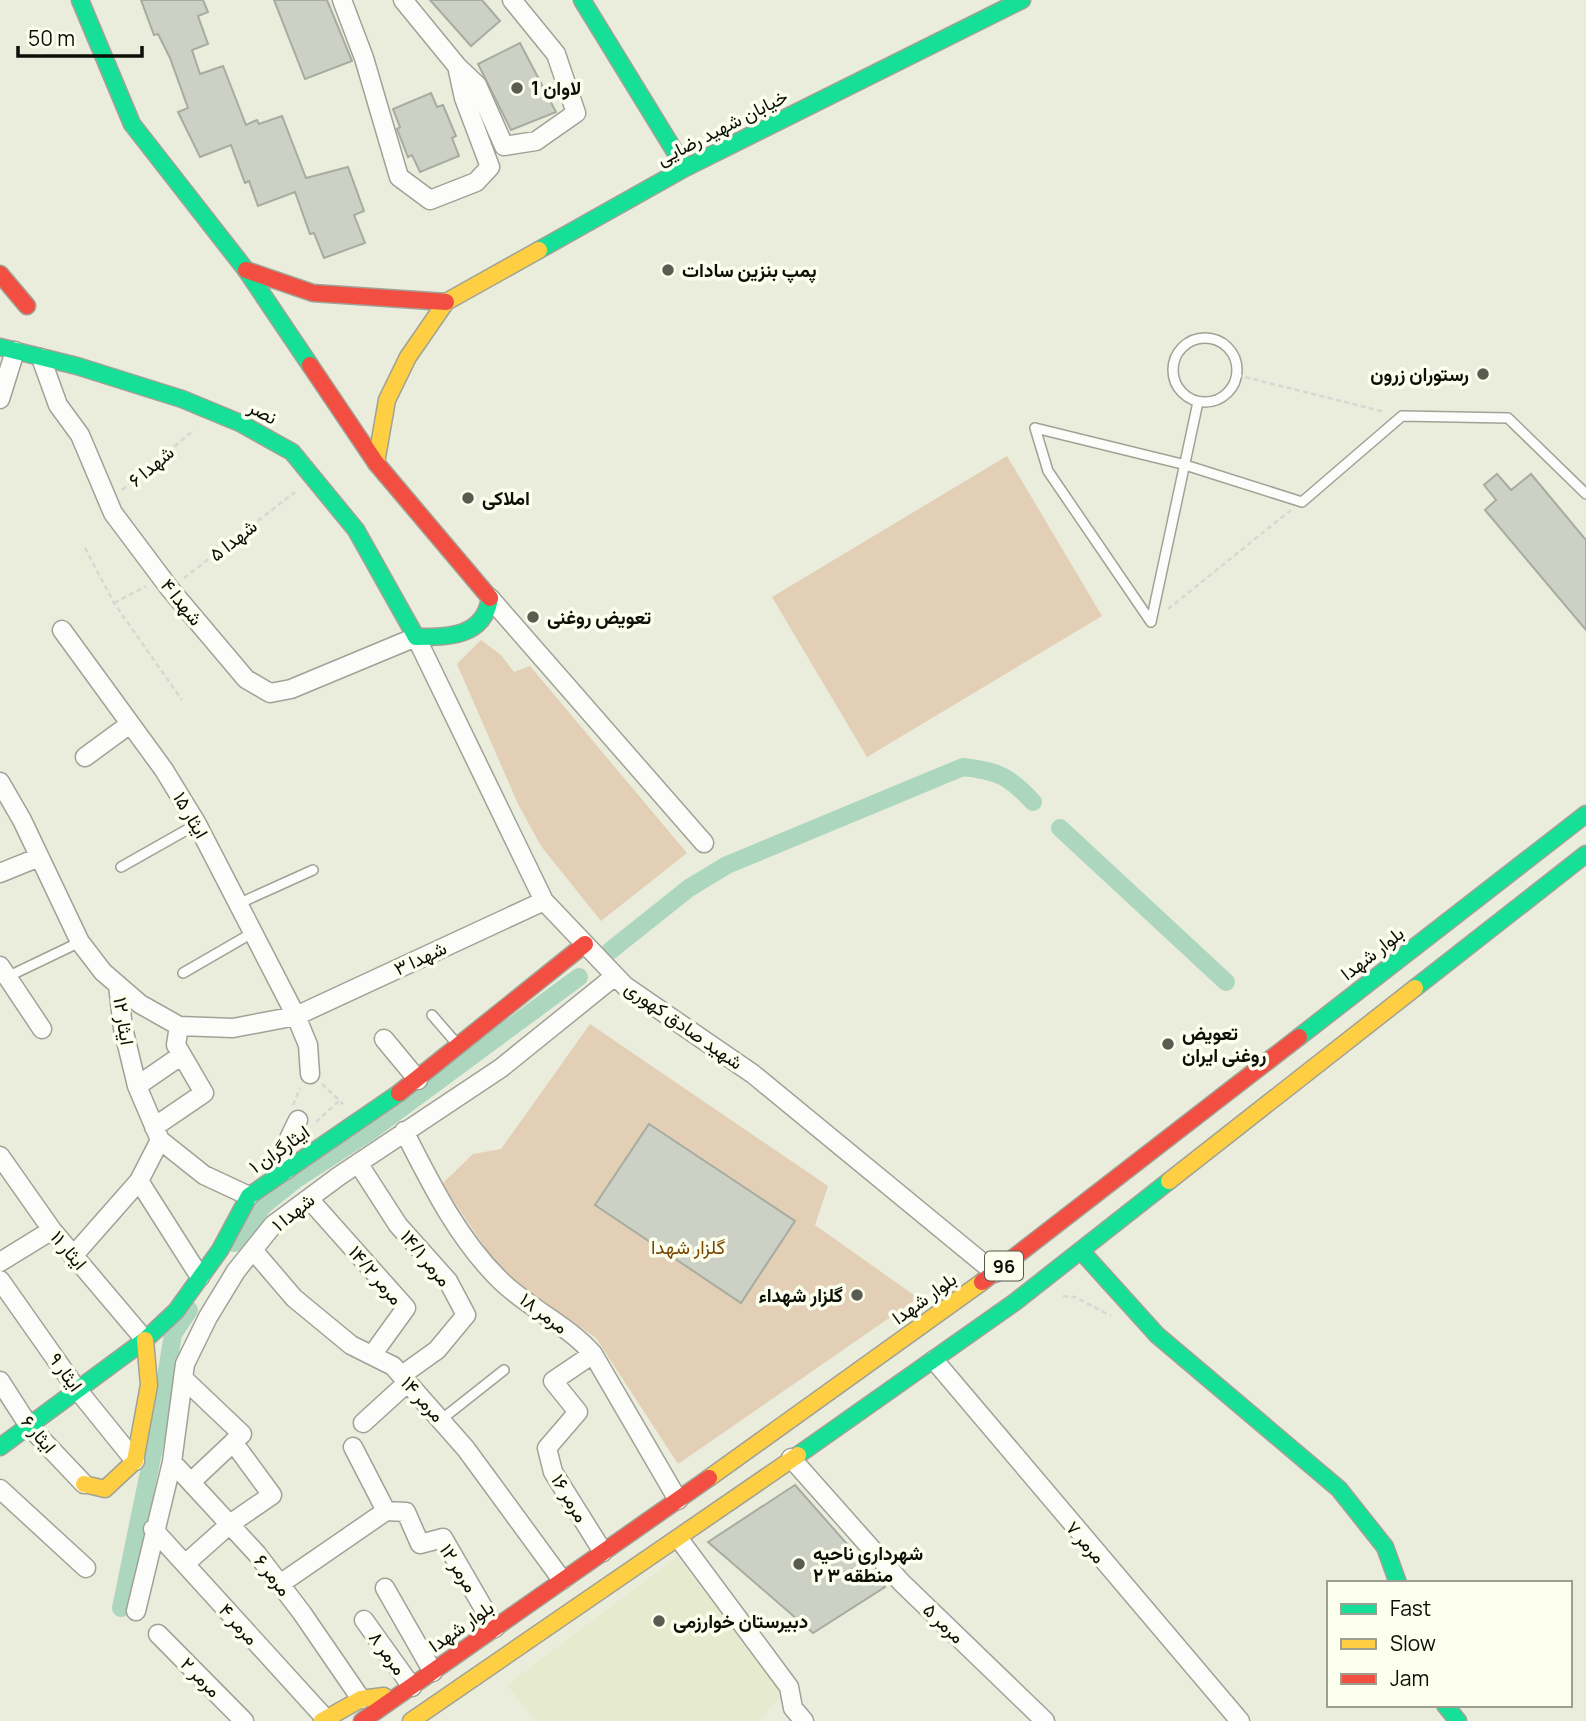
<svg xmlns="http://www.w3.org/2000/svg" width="1586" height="1721" viewBox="0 0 1586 1721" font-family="Manrope,Vazirmatn,sans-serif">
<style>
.built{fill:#e6eace}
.green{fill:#e2cfb5}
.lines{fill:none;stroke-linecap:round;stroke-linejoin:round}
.canal{stroke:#add6be;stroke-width:18}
.building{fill:#cdd1c5;stroke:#a7aca0;stroke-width:2}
.lane-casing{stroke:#a1a296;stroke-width:12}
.street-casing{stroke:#a1a296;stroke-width:21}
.fast-casing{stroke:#a1a296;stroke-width:19}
.slow-casing{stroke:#a1a296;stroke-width:19}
.jam-casing{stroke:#a1a296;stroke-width:19}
.path{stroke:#d7d8d4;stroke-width:2.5;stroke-dasharray:5 3.5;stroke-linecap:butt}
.lane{stroke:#fcfcfa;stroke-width:9}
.street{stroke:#fcfcfa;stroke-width:18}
.fast{stroke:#16e098;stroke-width:16}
.slow{stroke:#ffcf43;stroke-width:16}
.jam{stroke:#f24e42;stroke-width:16}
.poi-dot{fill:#5a5c50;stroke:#fcffed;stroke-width:2.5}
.labels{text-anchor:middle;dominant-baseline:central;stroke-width:7;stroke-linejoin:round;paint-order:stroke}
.shield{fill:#fcffed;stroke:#55564b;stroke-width:2}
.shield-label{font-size:18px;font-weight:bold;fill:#0d0e05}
.poi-label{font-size:19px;font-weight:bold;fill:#0d0e05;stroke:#fcffed;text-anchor:start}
.street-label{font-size:19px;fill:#0d0e05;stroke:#fcffed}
.park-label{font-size:19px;fill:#794500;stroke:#fcffed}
</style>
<rect width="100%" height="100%" fill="#eaecdc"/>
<!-- built -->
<path class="built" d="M 677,1557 L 783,1693 L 759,1721 L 536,1721 L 507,1685 Z"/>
<!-- green -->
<path class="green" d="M 1007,456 L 1102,616 L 867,757 L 772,597 Z
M 481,640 L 501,655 L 514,672 L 530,666 L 687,853 L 601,921 L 541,846 L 518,804 L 457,664 Z
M 590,1024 L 828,1186 L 815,1225 L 918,1298 L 678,1464 L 596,1338 L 501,1271 L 442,1184 L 473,1154 L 501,1149 Z"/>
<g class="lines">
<!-- canal -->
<path class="canal" d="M 1060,828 L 1226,982
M 610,951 L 689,888 L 727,865 L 963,767 C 998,771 1009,776 1033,802
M 234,1243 L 264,1205 L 295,1180 L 369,1132 L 579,977
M 121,1608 L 157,1433 L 173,1334 L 189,1310"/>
</g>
<!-- building -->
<path class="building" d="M 141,0 L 203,0 L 208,12 L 198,16 L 208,44 L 192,50 L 200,74 L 223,66 L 246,125 L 257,120 L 259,124 L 282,116 L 306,178 L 348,167 L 364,211 L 354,215 L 365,243 L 324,258 L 314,233 L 310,234 L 295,192 L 258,206 L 249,181 L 245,183 L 231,145 L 200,157 L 178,112 L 188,108 L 170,58 L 158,34 L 154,35 Z
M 274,0 L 327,0 L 352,61 L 305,79 Z
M 430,0 L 482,0 L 500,21 L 471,46 Z
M 520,43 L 556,112 L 511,130 L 478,64 Z
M 431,93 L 437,107 L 443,105 L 456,136 L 452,138 L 459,156 L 420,172 L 412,155 L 408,157 L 397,129 L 400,127 L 393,109 Z
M 1497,474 L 1511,490 L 1531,474 L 1586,540 L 1586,630 L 1485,510 L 1496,500 L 1484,485 Z
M 649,1124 L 795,1221 L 741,1303 L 595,1205 Z
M 795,1485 L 885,1587 L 813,1633 L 708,1542 Z"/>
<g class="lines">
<!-- lane casing -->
<g class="lane-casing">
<path id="lane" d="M1173 370a32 32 0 1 1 64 0a32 32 0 1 1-64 0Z
M 1035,428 L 1182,464 L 1302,502 L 1402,416 L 1508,418 L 1586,494
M 1035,428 L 1048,471 L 1151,622
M 1151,622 L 1198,402
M 121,867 L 197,824
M 240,903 L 313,870
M 183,973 L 254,932
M 7,977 L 80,942
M 432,1015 L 458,1045
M 442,1419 L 504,1370"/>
</g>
<!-- street casing -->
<g class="street-casing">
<path id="street" d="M 342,0 L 364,58 L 399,177 L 430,200 L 476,182 L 490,167 L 464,98 L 457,66
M 403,0 L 457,66 L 477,85 L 504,146 L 536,141 L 576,113 L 556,54 L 512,0
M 41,358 L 58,405 L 80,435 L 113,513 L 170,589 L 246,679 L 270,693 L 291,689 L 416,637 L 544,901 L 625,986 L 753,1074 L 995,1273
M 0,399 L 15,351
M 490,598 L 704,843
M 62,630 L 164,770 L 197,824 L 296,1016 L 308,1045 L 310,1074
M 85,757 L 130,724
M 0,782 L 22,820 L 80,942 L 103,972 L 140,1004 L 179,1026 L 233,1028 L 296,1016 L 544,901
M 0,873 L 37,858
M 0,966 L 42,1029
M 118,985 L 123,1028 L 137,1086 L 160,1140 L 204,1175 L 249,1196
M 384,1039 L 418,1080
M 137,1086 L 182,1055
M 154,1127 L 204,1093 L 176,1045 L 179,1026
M 404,1131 C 431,1184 458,1239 500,1280 C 528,1308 567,1324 593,1354 L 678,1500
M 0,1156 L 52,1230 L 145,1340
M 358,1163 L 398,1225 L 448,1281 L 466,1315 L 437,1350 L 402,1375
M 286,1170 L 284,1149 L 298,1120
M 139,1181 L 200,1277
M 309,1199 L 406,1308 L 372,1355
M 253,1250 L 294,1298 L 351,1345 L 393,1366 L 466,1449 L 562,1580
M 73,1256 L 139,1181 L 160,1140
M 0,1262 L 52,1230
M 0,1280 L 76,1388 L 135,1461
M 593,1354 L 553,1381 L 578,1412 L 547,1448 L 553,1472 L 603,1552
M 934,1360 L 1240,1721
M 183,1378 L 242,1434 L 191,1482
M 0,1381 L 29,1426 L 84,1484
M 363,1423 L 408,1382
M 353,1447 L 386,1511 L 406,1512 L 420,1544 L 443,1538 L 495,1628
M 791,1458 L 901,1582 L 1045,1721
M 172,1462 L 257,1554 L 302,1613 L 361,1699
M 0,1489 L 86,1568
M 153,1529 L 325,1718
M 679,1539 L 789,1687 L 793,1708 L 804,1721
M 185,1564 L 230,1524 L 272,1495 L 233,1442
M 280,1584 L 386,1511
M 385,1588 L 433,1672
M 136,1611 L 172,1462 L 185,1364 L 208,1317 L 236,1271 L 273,1225 L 339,1176 L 501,1068 L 615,976
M 364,1620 L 412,1687
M 158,1634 L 244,1721"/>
</g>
<!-- fast casing -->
<g class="fast-casing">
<path id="fast" d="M 80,0 L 132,124 L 246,270 L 310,365
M 582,0 L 685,168
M 539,250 L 685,168 L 1022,0
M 0,347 L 77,366 L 182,399 L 240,423 L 292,452 L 356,530 L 416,637 C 449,637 484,637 490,598
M 1415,988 L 1586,854
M 1299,1037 L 1586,814
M 1082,1252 L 1157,1335 L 1339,1489 L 1385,1547 L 1398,1583
M 0,1447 L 145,1340 L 176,1311 L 220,1250 L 249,1196 L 399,1093
M 798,1455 L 1015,1302 L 1169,1181
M 1445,1705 L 1458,1721"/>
</g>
<!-- slow casing -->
<g class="slow-casing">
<path id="slow" d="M 376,463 L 387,400 L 408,357 L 446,302 L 539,250
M 1169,1181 L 1415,988
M 709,1478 L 982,1282
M 84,1484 L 105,1489 L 135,1461 L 149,1385 L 145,1340
M 322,1721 L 361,1699 L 384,1696
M 411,1721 L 798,1455"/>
</g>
<!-- jam casing -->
<g class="jam-casing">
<path id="jam" d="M 246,270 L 313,293 L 446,302
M 0,274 L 27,306
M 310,365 L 376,463 L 490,598
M 399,1093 L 585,944
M 982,1282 L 1299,1037
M 362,1721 L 709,1478"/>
</g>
<!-- path -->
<path class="path" d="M 1237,375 L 1385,412
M 122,490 L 194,430
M 85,548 L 114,603 L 182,700
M 184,578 L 295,492
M 114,603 L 146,586
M 1168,609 L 1291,510
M 322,1084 L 343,1104
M 293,1105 L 300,1088
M 316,1122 L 340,1100
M 1063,1296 L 1075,1297 L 1111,1316"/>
<!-- lane -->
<use href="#lane" class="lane"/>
<!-- street -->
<use href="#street" class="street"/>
<!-- fast -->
<use href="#fast" class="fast"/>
<!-- slow -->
<use href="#slow" class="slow"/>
<!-- jam -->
<use href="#jam" class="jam"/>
</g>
<!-- markers -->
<g class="poi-dot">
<circle cx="517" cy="88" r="7"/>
<circle cx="668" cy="270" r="7"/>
<circle cx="1483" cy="374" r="7"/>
<circle cx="468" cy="498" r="7"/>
<circle cx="533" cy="617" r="7"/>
<circle cx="1168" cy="1044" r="7"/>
<circle cx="857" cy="1295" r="7"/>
<circle cx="799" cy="1564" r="7"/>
<circle cx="659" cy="1621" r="7"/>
</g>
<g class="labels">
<!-- shield labels -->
<rect class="shield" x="985" y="1251.5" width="38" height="29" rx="5"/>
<g class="shield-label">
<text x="1004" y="1266">96</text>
</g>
<!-- poi labels -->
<g class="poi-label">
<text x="531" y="88">لاوان 1</text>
<text x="682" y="270">پمپ بنزین سادات</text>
<text x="1469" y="374" text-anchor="end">رستوران زرون</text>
<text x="482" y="498">املاکی</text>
<text x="547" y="617">تعویض روغنی</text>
<text x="1182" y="1033">تعویض<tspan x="1182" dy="22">روغنی ایران</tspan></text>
<text x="843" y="1295" text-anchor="end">گلزار شهداء</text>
<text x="813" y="1553">شهرداری ناحیه<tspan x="813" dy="22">۲ منطقه ۳</tspan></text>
<text x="673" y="1621">دبیرستان خوارزمی</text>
</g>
<!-- street labels -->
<g class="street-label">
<text transform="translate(722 127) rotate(-27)">خیابان شهید رضایی</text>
<text transform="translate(263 412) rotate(28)">نصر</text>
<text transform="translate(151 466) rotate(-40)">شهدا ۶</text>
<text transform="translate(233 540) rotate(-38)">شهدا ۵</text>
<text transform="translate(182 602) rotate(51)">شهدا ۴</text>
<text transform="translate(191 815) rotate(60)">ایثار ۱۵</text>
<text transform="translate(1372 953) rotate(-38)">بلوار شهدا</text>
<text transform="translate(420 958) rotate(-25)">شهدا ۳</text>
<text transform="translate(124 1021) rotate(81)">ایثار ۱۲</text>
<text transform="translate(684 1025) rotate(35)">شهید صادق کهوری</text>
<text transform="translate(279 1149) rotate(-35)">ایثارگران ۱</text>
<text transform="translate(293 1212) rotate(-39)">شهدا ۱</text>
<text transform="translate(69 1250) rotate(50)">ایثار ۱۱</text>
<text transform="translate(426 1258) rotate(50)">مرمر ۱۴/۱</text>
<text transform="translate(376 1275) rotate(49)">مرمر ۱۴/۲</text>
<text transform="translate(924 1298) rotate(-36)">بلوار شهدا</text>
<text transform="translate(544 1313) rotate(37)">مرمر ۱۸</text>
<text transform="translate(66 1372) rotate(54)">ایثار ۹</text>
<text transform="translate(423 1399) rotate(48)">مرمر ۱۴</text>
<text transform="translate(39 1434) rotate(50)">ایثار ۶</text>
<text transform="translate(570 1498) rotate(59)">مرمر ۱۶</text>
<text transform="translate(1086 1542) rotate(49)">مرمر ۷</text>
<text transform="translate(459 1568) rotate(58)">مرمر ۱۲</text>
<text transform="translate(273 1575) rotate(52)">مرمر ۶</text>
<text transform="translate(944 1623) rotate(44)">مرمر ۵</text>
<text transform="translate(239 1624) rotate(48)">مرمر ۴</text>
<text transform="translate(461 1626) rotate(-35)">بلوار شهدا</text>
<text transform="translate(388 1653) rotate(54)">مرمر ۸</text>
<text transform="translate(201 1677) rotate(45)">مرمر ۲</text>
</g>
<!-- park labels -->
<g class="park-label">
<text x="688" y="1247">گلزار شهدا</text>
</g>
</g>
<!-- legend -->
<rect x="1327" y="1581" width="245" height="126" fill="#fcffed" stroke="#9c9f90" stroke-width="2"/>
<rect x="1341" y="1604" width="35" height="10" fill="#16e098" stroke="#9c9f90" stroke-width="2"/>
<text x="1390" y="1616" font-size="21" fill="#0d0e05">Fast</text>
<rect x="1341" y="1639" width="35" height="10" fill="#ffcf43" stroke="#9c9f90" stroke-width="2"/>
<text x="1390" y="1651" font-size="21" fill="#0d0e05">Slow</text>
<rect x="1341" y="1674" width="35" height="10" fill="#f24e42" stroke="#9c9f90" stroke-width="2"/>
<text x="1390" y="1686" font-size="21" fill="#0d0e05">Jam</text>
<!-- scale -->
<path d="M18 46v10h124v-10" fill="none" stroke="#0d0e05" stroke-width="3.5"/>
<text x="28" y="46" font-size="21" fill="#0d0e05" stroke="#fcffed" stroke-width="5" paint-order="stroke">50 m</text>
</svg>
